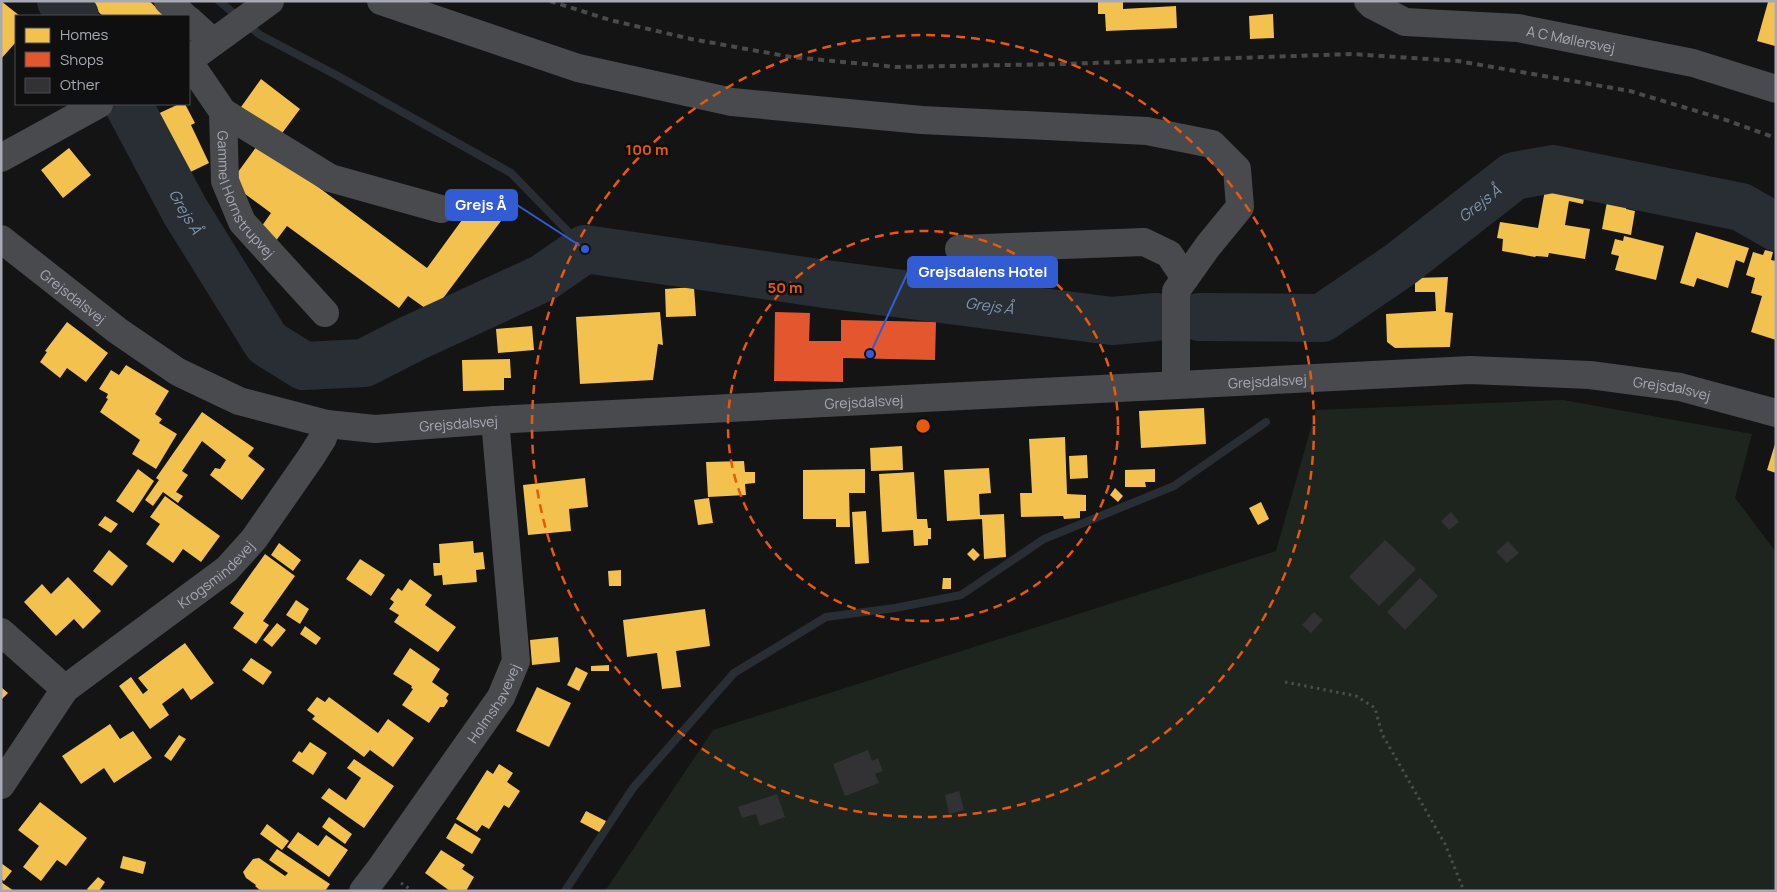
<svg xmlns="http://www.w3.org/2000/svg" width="1777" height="892" viewBox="0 0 1777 892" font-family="Manrope,sans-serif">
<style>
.green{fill:#1e251f}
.homes{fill:#f2c14e}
.shops{fill:#e4572e}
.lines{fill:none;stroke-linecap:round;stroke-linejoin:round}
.stream{stroke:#292e35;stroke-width:8}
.river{stroke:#292e35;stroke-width:48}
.building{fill:#323234}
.path{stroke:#4a4b4f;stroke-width:3;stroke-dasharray:2.5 4;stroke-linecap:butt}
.minor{stroke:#494a4d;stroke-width:28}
.rail{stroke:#4a4a4d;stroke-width:4;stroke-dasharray:6 5;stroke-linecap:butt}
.ring{fill:none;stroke:#e8590c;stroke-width:2.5;stroke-dasharray:9 6}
.labels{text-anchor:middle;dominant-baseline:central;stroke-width:5;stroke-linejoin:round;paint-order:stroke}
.street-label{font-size:14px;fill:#a7aab5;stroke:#0f0f10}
.water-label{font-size:15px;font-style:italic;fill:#8095ad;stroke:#0f0f10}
.centre{fill:#e8590c;stroke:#0f0f10;stroke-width:2.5}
.ring-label{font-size:15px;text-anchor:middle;font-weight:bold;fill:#e8590c;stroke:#0f0f10;stroke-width:5;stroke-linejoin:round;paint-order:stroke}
.leader{fill:none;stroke:#325cd3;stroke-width:2}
.callout-dot{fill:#325cd3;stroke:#0f0f10;stroke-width:2}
.callout{fill:#325cd3;stroke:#325cd3;stroke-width:2}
.callout-label{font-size:15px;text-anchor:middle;font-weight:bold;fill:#fff}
</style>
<rect width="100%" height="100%" fill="#141415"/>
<!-- green -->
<path class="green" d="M 1563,400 L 1752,434 L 1735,498 L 1776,552 L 1776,891 L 605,891 L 713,730 L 1276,551 L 1316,410 Z"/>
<!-- homes -->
<path class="homes" d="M 1,1 L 20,16 L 16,16 L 16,42 L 1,59 Z
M 86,1 L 149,1 L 166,16 L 103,16 Z
M 1098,1 L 1123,1 L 1123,9 L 1176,6 L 1177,28 L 1106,31 L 1105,14 L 1098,14 Z
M 1776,1 L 1776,43 L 1775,46 L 1757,41 L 1768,2 Z
M 1273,14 L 1274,38 L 1250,39 L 1249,16 Z
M 261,79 L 300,109 L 280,136 L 241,107 Z
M 179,104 L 185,104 L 195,123 L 191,125 L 209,163 L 180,177 L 151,117 Z
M 259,143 L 427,268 L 478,198 L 504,217 L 432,313 L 408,296 L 399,308 L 287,226 L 275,242 L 259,230 L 271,213 L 230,183 Z
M 69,148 L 91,175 L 63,198 L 41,170 Z
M 1560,184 L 1586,188 L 1583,204 L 1569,201 L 1565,225 L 1590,229 L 1585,259 L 1549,253 L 1548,257 L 1536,256 L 1535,257 L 1502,251 L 1503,239 L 1497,238 L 1500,222 L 1538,228 L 1545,190 L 1559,192 Z
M 1608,196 L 1627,200 L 1626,209 L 1635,211 L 1631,235 L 1602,229 Z
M 1696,232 L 1749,248 L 1744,263 L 1736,260 L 1728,288 L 1697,278 L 1694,287 L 1680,283 Z
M 1624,236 L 1664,246 L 1656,280 L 1615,270 L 1619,256 L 1611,254 L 1615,239 L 1623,241 Z
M 1765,250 L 1773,252 L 1771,260 L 1776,261 L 1776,340 L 1751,332 L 1762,296 L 1751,293 L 1755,278 L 1746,275 L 1753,252 L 1763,255 Z
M 1448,277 L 1445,312 L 1453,313 L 1450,347 L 1395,348 L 1387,342 L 1386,314 L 1436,311 L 1435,292 L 1415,292 L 1415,278 Z
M 694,287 L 696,316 L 666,317 L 665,289 Z
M 660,312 L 663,345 L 658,344 L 653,380 L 580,384 L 576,317 Z
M 67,322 L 108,353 L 86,382 L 67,368 L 60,378 L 40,362 L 47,352 L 45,351 Z
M 532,326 L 534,350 L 498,353 L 496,329 Z
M 510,359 L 511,378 L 504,378 L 504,390 L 463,391 L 462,360 Z
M 126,365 L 169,391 L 155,414 L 162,419 L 159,423 L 177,434 L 156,469 L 132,454 L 140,440 L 100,412 L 108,399 L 106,398 L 108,394 L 99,389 L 111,370 L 119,375 Z
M 1204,408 L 1206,444 L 1141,448 L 1139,411 Z
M 202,412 L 254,448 L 248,456 L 265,469 L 242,500 L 210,475 L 215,468 L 220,469 L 226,460 L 202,441 L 182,471 L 188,475 L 176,492 L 183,496 L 178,503 L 163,492 L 153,506 L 145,500 L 159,480 L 156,478 Z
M 1065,437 L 1067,494 L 1086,495 L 1086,511 L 1080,511 L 1080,518 L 1064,519 L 1063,516 L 1021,517 L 1020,493 L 1032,493 L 1029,439 Z
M 1775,444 L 1776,444 L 1776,473 L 1767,470 Z
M 902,446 L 903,470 L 871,471 L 870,448 Z
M 1087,455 L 1088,478 L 1070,479 L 1069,456 Z
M 744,461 L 745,472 L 755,472 L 755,483 L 745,484 L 746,495 L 708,497 L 706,462 Z
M 989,468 L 991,493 L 979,494 L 980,515 L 1004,514 L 1006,557 L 984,559 L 982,519 L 947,521 L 944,470 Z
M 138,469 L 154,481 L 133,513 L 116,501 Z
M 865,469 L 865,493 L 849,493 L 850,527 L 836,527 L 836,519 L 803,519 L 803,470 Z
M 1155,469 L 1155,482 L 1145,482 L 1146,487 L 1125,487 L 1125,470 Z
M 914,472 L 917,519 L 927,519 L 928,528 L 931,528 L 931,539 L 928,539 L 928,545 L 914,546 L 913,530 L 882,532 L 879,474 Z
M 585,478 L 588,507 L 569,509 L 571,531 L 528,535 L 523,485 Z
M 1115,488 L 1123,496 L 1118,502 L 1110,495 Z
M 165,496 L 220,536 L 201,562 L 183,549 L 173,563 L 146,544 L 160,524 L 150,517 Z
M 709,498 L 713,523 L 698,525 L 694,500 Z
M 1261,502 L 1269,519 L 1258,525 L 1249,508 Z
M 866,511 L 869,563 L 855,564 L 852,512 Z
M 105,516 L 118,524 L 111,533 L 98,525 Z
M 473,541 L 474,553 L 483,552 L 485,569 L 476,570 L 477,582 L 443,585 L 442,575 L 434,576 L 433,563 L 440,563 L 439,544 Z
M 279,543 L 301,560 L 293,571 L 271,555 Z
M 973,548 L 980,555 L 974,561 L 967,554 Z
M 109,550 L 128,566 L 112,586 L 93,571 Z
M 265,554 L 295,576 L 263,621 L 269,625 L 256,644 L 233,628 L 244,613 L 230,603 Z
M 360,559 L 385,575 L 371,596 L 346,579 Z
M 621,570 L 621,586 L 609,586 L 608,571 Z
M 68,577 L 101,611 L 83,629 L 74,619 L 56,636 L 24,602 L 42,584 L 51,594 Z
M 943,578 L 951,578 L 951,589 L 942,589 Z
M 410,579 L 432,595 L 425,605 L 456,627 L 438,652 L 394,622 L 399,615 L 389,609 L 394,602 L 390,599 L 398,588 L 402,591 Z
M 296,600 L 309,609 L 300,624 L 286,615 Z
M 705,609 L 710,646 L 676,651 L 681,687 L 662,689 L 657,653 L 627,657 L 623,620 Z
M 277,623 L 286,630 L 272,647 L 263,640 Z
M 305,626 L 321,638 L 316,645 L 300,634 Z
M 558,637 L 560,662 L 532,665 L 530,640 Z
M 185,643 L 214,683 L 191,700 L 183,688 L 162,704 L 169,715 L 150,729 L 119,686 L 131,677 L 143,694 L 148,690 L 138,678 Z
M 410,648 L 440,669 L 432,682 L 449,694 L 446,698 L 448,701 L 444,707 L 440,707 L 429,723 L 402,705 L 413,689 L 411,688 L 412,686 L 393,674 Z
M 251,658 L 272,672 L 263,685 L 242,670 Z
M 609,665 L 609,671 L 591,671 L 591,666 Z
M 576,667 L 588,673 L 579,691 L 567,685 Z
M 1,687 L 8,693 L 1,700 Z
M 537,687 L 571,703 L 549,747 L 516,731 Z
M 317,697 L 325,702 L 329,697 L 378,733 L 388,719 L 414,738 L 393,767 L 370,750 L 364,757 L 312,719 L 315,716 L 307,710 Z
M 110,724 L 120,739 L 133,731 L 152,758 L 114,783 L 104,768 L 81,784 L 62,756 Z
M 179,735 L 186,739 L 171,761 L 164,756 Z
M 310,742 L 327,753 L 313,775 L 292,761 L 299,751 L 302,753 Z
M 354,759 L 394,786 L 364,828 L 321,798 L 329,788 L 346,800 L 361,778 L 347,768 Z
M 499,764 L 513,773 L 507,782 L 520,791 L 509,808 L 504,805 L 489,829 L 482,825 L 477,832 L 456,819 L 487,770 L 493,774 Z
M 40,802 L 87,838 L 66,866 L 57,860 L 41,881 L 23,867 L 39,846 L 18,830 Z
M 586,811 L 606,821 L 601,833 L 580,822 Z
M 329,817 L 352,834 L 345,844 L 322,827 Z
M 455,823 L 481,839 L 472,854 L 446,838 Z
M 267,824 L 289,841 L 282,850 L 260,834 Z
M 298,832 L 318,846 L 326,835 L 348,850 L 329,877 L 287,847 Z
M 277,849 L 330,884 L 325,891 L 261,891 L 255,886 L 256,885 L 246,878 L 243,872 L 253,859 L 259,858 L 285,876 L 288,873 L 269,860 Z
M 441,850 L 465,865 L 462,869 L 474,877 L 466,891 L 450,891 L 425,873 Z
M 123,856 L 146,862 L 143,874 L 120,868 Z
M 1,863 L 12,871 L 4,881 L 1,879 Z
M 98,877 L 105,882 L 99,891 L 89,891 L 87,889 Z
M 1,882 L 14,891 L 1,891 Z"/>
<!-- shops -->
<path class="shops" d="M 775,312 L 810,313 L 809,341 L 841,341 L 841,320 L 936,322 L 935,360 L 843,358 L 843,382 L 774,381 Z"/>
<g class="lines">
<!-- stream -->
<path class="stream" d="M 219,1 L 260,35 L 338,76 L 511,173 L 585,249
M 565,891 L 633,788 L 734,673 L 826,617 L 895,608 L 961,595 L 1044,539 L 1174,486 L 1266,422"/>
<!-- river -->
<g class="river">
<path d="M 61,1 L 75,16"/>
<path id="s1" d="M 128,104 L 185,211 L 267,343 L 304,366 L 364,363 L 413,338 L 543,278 L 585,249 L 825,284 L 1112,321 L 1156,317"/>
<path id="s2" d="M 1199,317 L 1322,318 L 1401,264 L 1514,176 L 1553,169 L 1741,207 L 1776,227"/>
</g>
</g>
<!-- building -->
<path class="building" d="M 1451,512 L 1459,522 L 1449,530 L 1441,521 Z
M 1385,540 L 1416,569 L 1379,606 L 1349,577 Z
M 1508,541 L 1519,553 L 1507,563 L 1496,552 Z
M 1420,578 L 1438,596 L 1405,630 L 1387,612 Z
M 1314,612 L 1323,620 L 1311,633 L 1302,625 Z
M 868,750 L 872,761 L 878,758 L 883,771 L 875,774 L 879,783 L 845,796 L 833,764 Z
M 959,791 L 964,810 L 949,814 L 945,795 Z
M 777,794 L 785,817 L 760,826 L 756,814 L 742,818 L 738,807 Z"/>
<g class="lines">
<!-- path -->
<path class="path" d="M 1285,682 L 1356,696 L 1375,708 L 1382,734 L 1445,844 L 1464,891
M 401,883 L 413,891"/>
<!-- minor -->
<g class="minor">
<path d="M 168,1 L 184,16"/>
<path d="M 381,1 L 578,68 L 732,102 L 922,120 L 1147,131 L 1212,144 L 1237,169 L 1240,207 L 1208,246 L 1176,291 L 1176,385"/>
<path id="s3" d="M 1368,1 L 1372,5 L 1405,22 L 1518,28 L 1693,63 L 1776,89"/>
<path d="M 189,20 L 213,42"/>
<path d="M 189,60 L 270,1"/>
<path id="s4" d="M 189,62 L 223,112 L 225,181 L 242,222 L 325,313"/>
<path d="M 223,112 L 330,178 L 441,209"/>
<path d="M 1,158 L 99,104"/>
<path id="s5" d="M 1,239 L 118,331 L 178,372 L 239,401 L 327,424 L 375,429 L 495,420 L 1470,370 L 1590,375 L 1680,387 L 1776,413"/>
<path d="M 959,249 L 1144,242 L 1169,254 L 1185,278"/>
<path d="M 1,632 L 65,689"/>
<path id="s6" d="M 1,785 L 65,689 L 227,569 L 254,539 L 311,457 L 323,438 L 327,424"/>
<path id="s7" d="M 363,891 L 380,869 L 501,697 L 516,661 L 495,420"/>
</g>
<!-- rail -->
<path class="rail" d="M 550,1 L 610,20 L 691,39 L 791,57 L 896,67 L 1063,64 L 1352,54 L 1458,61 L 1630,91 L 1723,119 L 1776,138"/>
</g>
<!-- distance rings -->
<g class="ring">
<circle cx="923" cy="426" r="195"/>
<circle cx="923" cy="426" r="391"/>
</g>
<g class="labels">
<!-- street labels -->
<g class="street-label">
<text stroke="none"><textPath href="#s3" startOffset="210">A C Møllersvej</textPath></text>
<text stroke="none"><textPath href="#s4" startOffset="149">Gammel Hornstrupvej</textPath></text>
<text stroke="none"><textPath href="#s5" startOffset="92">Grejsdalsvej</textPath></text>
<text stroke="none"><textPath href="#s5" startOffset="1322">Grejsdalsvej</textPath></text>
<text stroke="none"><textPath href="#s5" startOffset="1728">Grejsdalsvej</textPath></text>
<text stroke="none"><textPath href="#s5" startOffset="918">Grejsdalsvej</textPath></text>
<text stroke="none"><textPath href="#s5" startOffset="512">Grejsdalsvej</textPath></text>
<text stroke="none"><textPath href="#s6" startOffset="305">Krogsmindevej</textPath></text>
<text stroke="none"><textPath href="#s7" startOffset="229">Holmshavevej</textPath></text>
</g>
<!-- water labels -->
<g class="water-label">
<text stroke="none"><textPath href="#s2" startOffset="318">Grejs Å</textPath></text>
<text stroke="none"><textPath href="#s1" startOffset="122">Grejs Å</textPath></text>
<text stroke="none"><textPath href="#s1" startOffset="1038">Grejs Å</textPath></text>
</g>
</g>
<circle cx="923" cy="426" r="8" class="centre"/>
<g class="ring-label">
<text x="647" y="155">100 m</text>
<text x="785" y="293">50 m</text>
</g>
<!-- callouts -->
<path class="leader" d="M585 249L517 205M870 354L908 272"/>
<g class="callout-dot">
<circle cx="585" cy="249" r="5"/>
<circle cx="870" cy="354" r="5"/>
</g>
<g class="callout">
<rect x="446" y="190" width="71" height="30" rx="5"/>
<rect x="908" y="257" width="149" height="30" rx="5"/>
</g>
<g class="callout-label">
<text x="481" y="210">Grejs Å</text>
<text x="983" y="277">Grejsdalens Hotel</text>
</g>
<!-- border -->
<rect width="1777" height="892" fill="none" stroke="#a7aab5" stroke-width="5"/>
<!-- legend -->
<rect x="15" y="15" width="175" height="90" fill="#0f0f10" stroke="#4c4d52"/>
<rect x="25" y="28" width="25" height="15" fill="#f2c14e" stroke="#4c4d52"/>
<text x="60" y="40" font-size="15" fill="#a7aab5">Homes</text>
<rect x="25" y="52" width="25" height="15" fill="#e4572e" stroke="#4c4d52"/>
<text x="60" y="65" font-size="15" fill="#a7aab5">Shops</text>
<rect x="25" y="78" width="25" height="15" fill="#323234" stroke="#4c4d52"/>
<text x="60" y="90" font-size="15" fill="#a7aab5">Other</text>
</svg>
